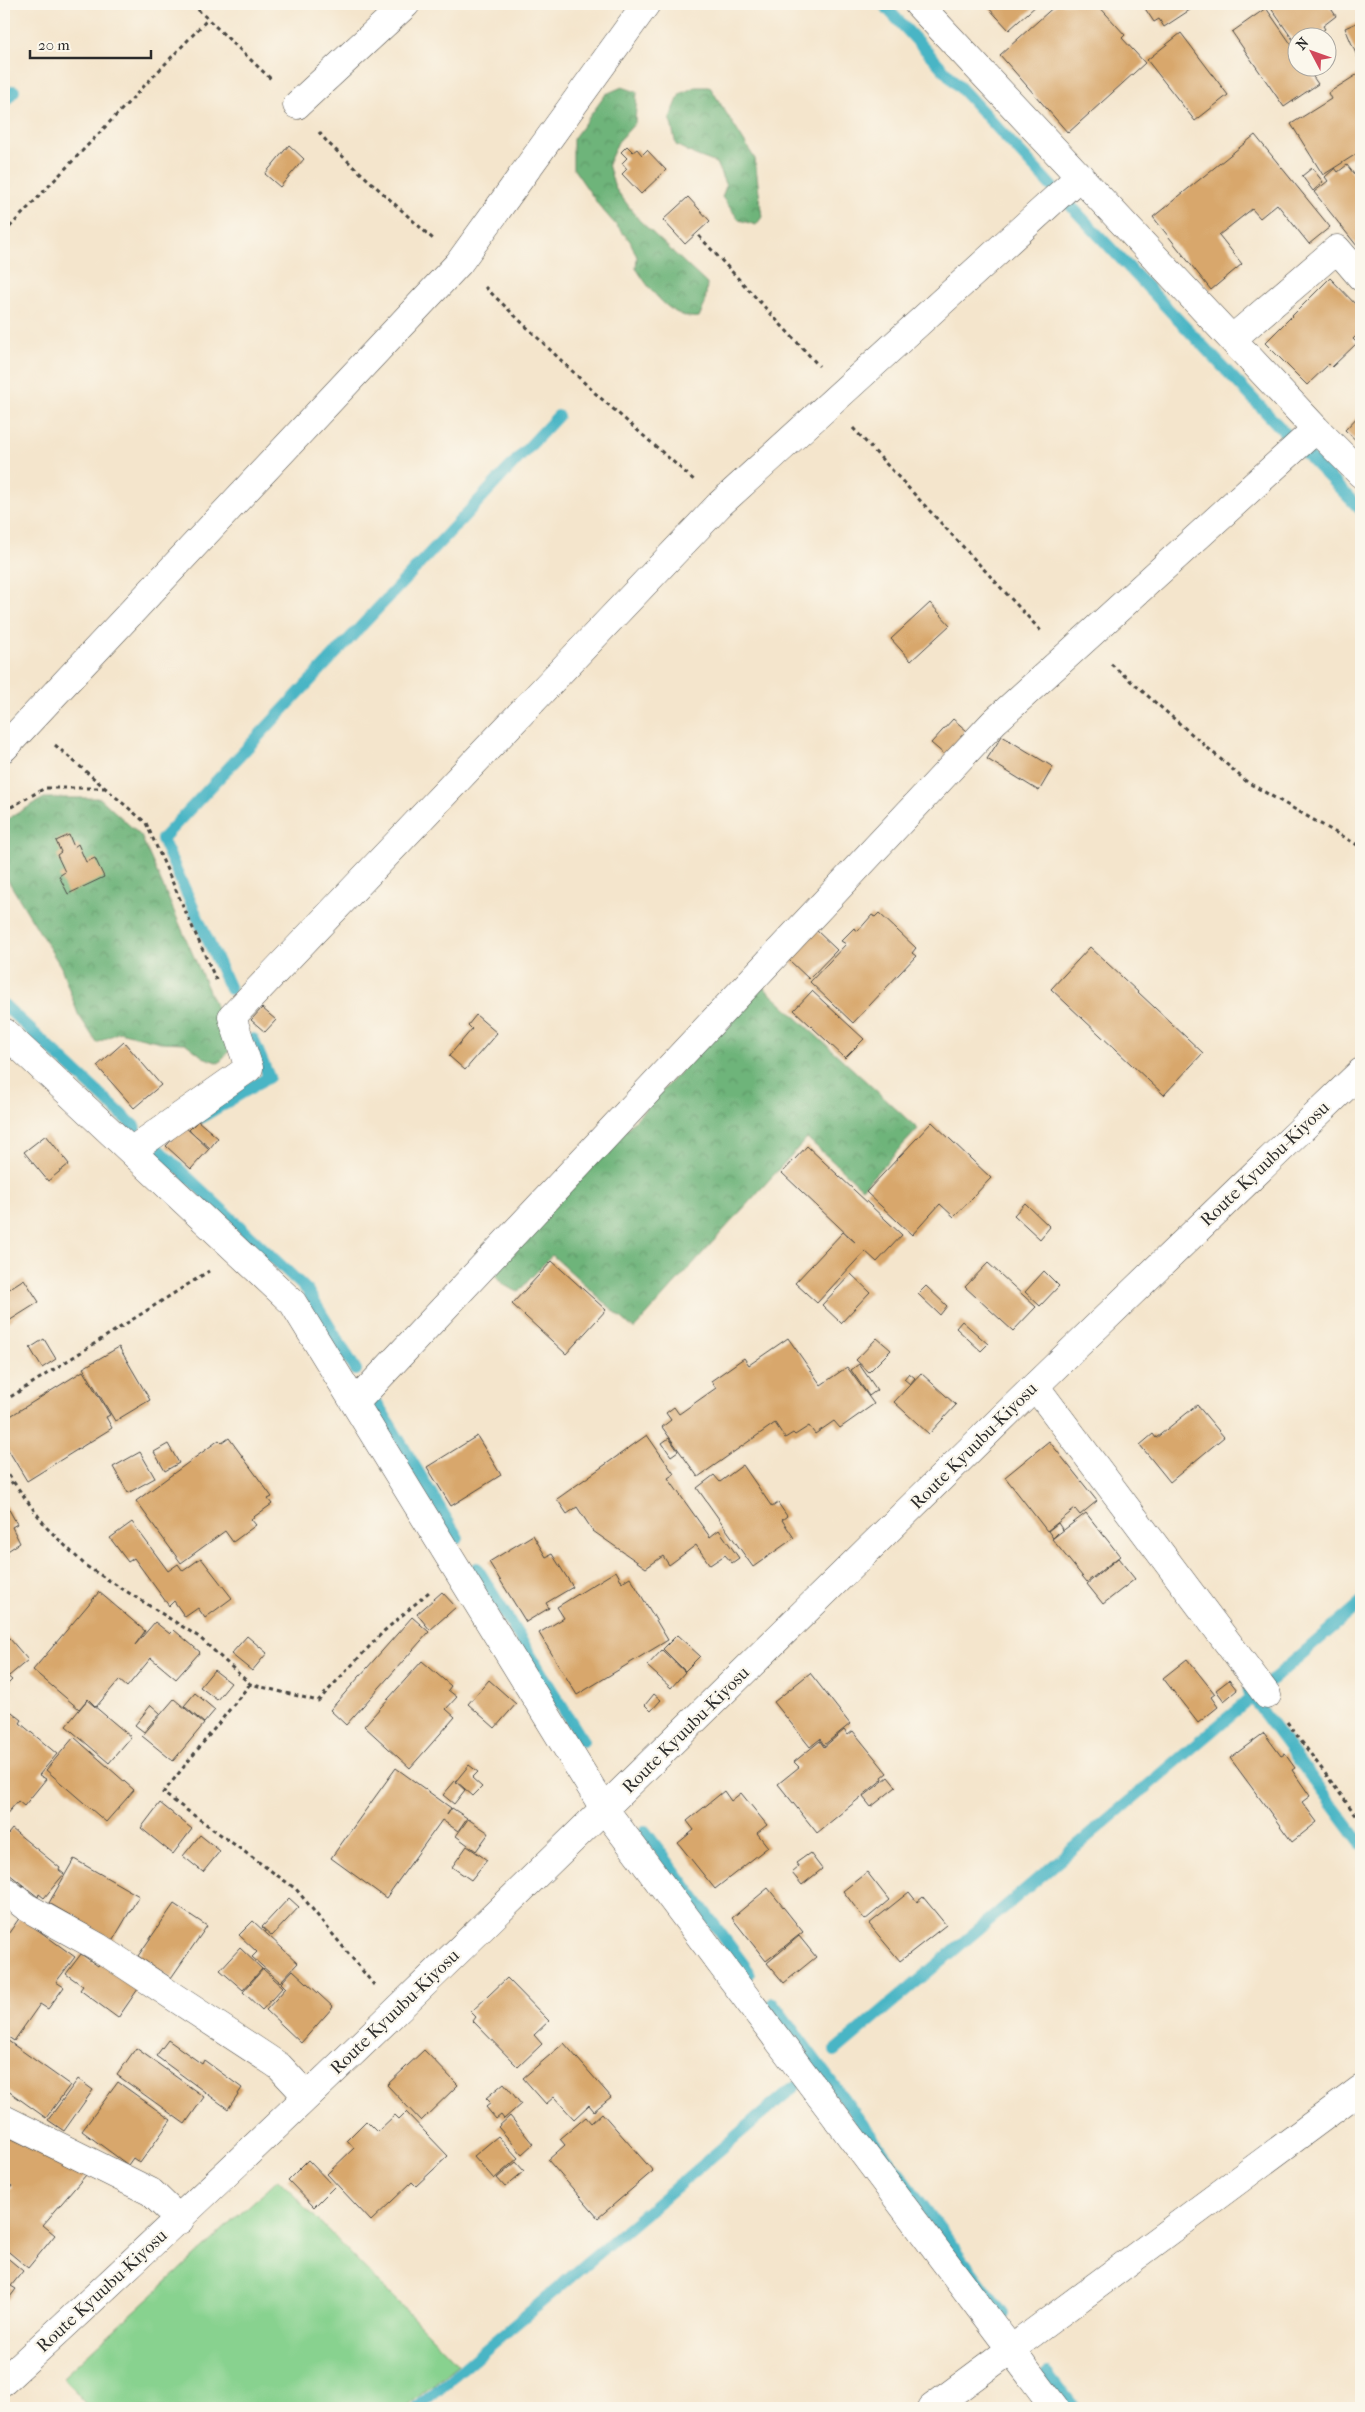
<svg xmlns="http://www.w3.org/2000/svg" width="1365" height="2412" viewBox="0 0 1365 2412" font-family="'IM FELL French Canon',serif">
<style>
.grass{fill:#88d28f;stroke:#5a7e5d}
.forest{fill:url(#forest-crowns);stroke:#4c7052}
.lines{fill:none;stroke-linecap:round;stroke-linejoin:round}
.stream{stroke:#48b5c5;stroke-width:12}
.building{fill:#d8a76c}
.minor-casing{stroke:#494743;stroke-width:29}
.major-casing{stroke:#494743;stroke-width:29}
.path{stroke:#494743;stroke-width:3;stroke-dasharray:4 4;stroke-linecap:butt}
.minor{stroke:#fff;stroke-width:28}
.major{stroke:#fff;stroke-width:28}
.labels{text-anchor:middle;dominant-baseline:central;stroke-width:4.5;stroke-linejoin:round;paint-order:stroke}
.street-label{font-size:18px;fill:#2b2b2b;stroke:#fbf7ec}
</style>
<defs>
<pattern id="forest-crowns" width="20" height="18" patternUnits="userSpaceOnUse" patternTransform="scale(1.25)"><rect width="20" height="18" fill="#6eb47a"/><path d="M2 6a3 3 0 1 1 6 0M12 15a3 3 0 1 1 6 0" fill="none" stroke="#5b9364"/></pattern>
</defs>
<rect width="100%" height="100%" fill="#fbf7ec"/>
<filter id="ink" filterUnits="userSpaceOnUse"><feTurbulence type="fractalNoise" baseFrequency=".02" numOctaves="2"/><feDisplacementMap in="SourceGraphic" scale="10" xChannelSelector="R" yChannelSelector="G"/><feConvolveMatrix kernelMatrix="1 2 1 2 8 2 1 2 1" color-interpolation-filters="sRGB"/></filter>
<filter id="wash" filterUnits="userSpaceOnUse"><feTurbulence type="fractalNoise" baseFrequency=".0096" numOctaves="4" result="noise"/><feDisplacementMap in="SourceGraphic" scale="20" xChannelSelector="R" yChannelSelector="G"/><feGaussianBlur stdDeviation="1.12" result="paint"/><feColorMatrix in="noise" values="0 0 0 0 0 0 0 0 0 0 0 0 0 0 0 0 0 1.4 0 .05"/><feComposite in="paint" operator="in"/></filter>
<g filter="url(#wash)">
<rect width="100%" height="100%" fill="#f4e5cc"/>
<!-- grass -->
<path class="grass" d="M 278,2179 L 458,2364 L 405,2408 L 89,2408 L 63,2377 Z"/>
<!-- forest -->
<path class="forest" d="M 622,87 L 637,92 L 635,123 L 618,142 L 608,164 L 615,188 L 639,220 L 707,284 L 705,304 L 699,317 C 672,321 649,289 636,268 L 637,257 L 630,241 L 600,207 L 573,168 L 573,139 L 606,94 Z
M 695,87 L 710,87 L 755,159 L 762,217 L 756,225 L 739,220 L 722,197 L 726,186 L 716,163 L 695,155 L 676,145 L 670,118 L 680,94 Z
M 44,798 L 100,798 L 141,836 L 233,1046 L 219,1063 L 203,1057 L 185,1043 L 160,1042 L 119,1032 L 97,1043 L 78,1014 L 61,967 L 4,874 L 4,821 Z
M 761,985 L 918,1129 L 862,1188 L 807,1138 L 634,1329 L 552,1255 L 518,1292 L 504,1285 L 495,1274 L 500,1265 Z"/>
<g class="lines">
<!-- stream -->
<path class="stream" d="M 883,4 L 1052,187
M 4,102 L 14,91
M 1069,204 L 1289,437
M 1305,453 L 1361,510
M 230,989 L 162,839 L 558,416
M 4,1005 L 135,1127
M 200,1118 L 269,1077 L 253,1039
M 158,1149 L 307,1290 L 356,1370
M 377,1403 L 458,1538
M 477,1568 L 583,1741
M 1272,1680 L 1361,1603
M 1248,1692 L 1361,1844
M 645,1831 L 750,1973
M 773,2003 L 1003,2314
M 835,2051 L 1252,1697
M 1047,2373 L 1074,2408
M 417,2408 L 795,2086"/>
</g>
<g id="blocks">
<!-- building -->
<path class="building" d="M 985,4 L 1038,4 L 1009,30 Z
M 1057,4 L 1097,4 L 1125,35 L 1122,38 L 1145,63 L 1068,133 L 1000,55 Z
M 1142,4 L 1199,4 L 1164,27 L 1159,19 L 1154,22 Z
M 1268,4 L 1328,4 L 1336,16 L 1323,26 L 1325,29 L 1312,38 L 1298,38 L 1298,47 Z
M 1266,8 L 1298,54 L 1298,68 L 1307,68 L 1318,84 L 1284,107 L 1232,32 Z
M 1361,21 L 1361,60 L 1359,61 L 1345,28 Z
M 1181,33 L 1228,95 L 1195,121 L 1147,60 Z
M 1361,72 L 1361,151 L 1323,175 L 1291,124 L 1331,99 L 1328,93 Z
M 1255,135 L 1330,227 L 1309,244 L 1277,204 L 1260,218 L 1252,209 L 1219,235 L 1242,264 L 1211,290 L 1153,217 Z
M 289,145 L 304,159 L 280,187 L 265,174 Z
M 627,146 L 633,152 L 637,149 L 642,155 L 647,150 L 666,170 L 641,194 L 622,174 L 627,169 L 622,163 L 627,158 L 621,152 Z
M 1347,165 L 1361,183 L 1361,242 L 1357,246 L 1314,192 L 1328,181 L 1325,177 L 1335,168 L 1338,172 Z
M 1312,168 L 1323,182 L 1313,191 L 1302,176 Z
M 688,197 L 710,221 L 685,244 L 663,220 Z
M 1330,278 L 1361,310 L 1361,331 L 1353,339 L 1357,343 L 1332,367 L 1329,364 L 1307,385 L 1265,343 Z
M 1361,413 L 1361,445 L 1345,430 Z
M 930,603 L 950,625 L 911,661 L 891,639 Z
M 953,719 L 967,731 L 945,755 L 931,743 Z
M 1002,736 L 1053,767 L 1039,791 L 987,759 Z
M 69,835 L 74,847 L 78,844 L 86,862 L 95,858 L 104,877 L 68,894 L 59,876 L 65,872 L 57,855 L 61,852 L 56,841 Z
M 879,913 L 916,948 L 912,953 L 916,956 L 853,1023 L 810,982 L 846,944 L 841,941 L 854,928 L 858,931 L 872,915 L 875,917 Z
M 816,930 L 837,950 L 809,979 L 789,960 Z
M 1090,947 L 1203,1053 L 1164,1095 L 1051,989 Z
M 812,991 L 864,1039 L 845,1058 L 794,1010 Z
M 262,1008 L 276,1020 L 265,1032 L 251,1020 Z
M 476,1015 L 497,1033 L 465,1070 L 449,1056 L 472,1029 L 468,1025 Z
M 124,1042 L 161,1085 L 134,1108 L 97,1066 Z
M 198,1121 L 218,1138 L 210,1148 L 189,1130 Z
M 932,1122 L 991,1178 L 954,1217 L 940,1204 L 912,1235 L 866,1192 Z
M 184,1126 L 209,1149 L 191,1169 L 166,1146 Z
M 46,1135 L 69,1164 L 48,1181 L 24,1152 Z
M 807,1146 L 902,1235 L 877,1262 L 865,1251 L 817,1303 L 795,1283 L 843,1232 L 855,1242 L 782,1173 Z
M 1025,1203 L 1050,1227 L 1040,1239 L 1014,1215 Z
M 552,1261 L 606,1310 L 566,1354 L 512,1304 Z
M 988,1263 L 1036,1307 L 1013,1331 L 965,1287 Z
M 1044,1271 L 1059,1286 L 1040,1306 L 1025,1292 Z
M 851,1274 L 870,1292 L 841,1323 L 822,1305 Z
M 24,1279 L 39,1302 L 4,1324 L 4,1292 Z
M 926,1286 L 947,1306 L 940,1315 L 918,1294 Z
M 962,1321 L 988,1344 L 981,1351 L 956,1328 Z
M 788,1338 L 821,1385 L 847,1367 L 874,1404 L 840,1428 L 834,1421 L 815,1434 L 809,1426 L 795,1435 L 793,1433 L 785,1438 L 775,1423 L 698,1477 L 662,1427 L 671,1420 L 666,1413 L 674,1407 L 679,1414 L 716,1388 L 711,1381 L 744,1358 L 749,1365 Z
M 877,1338 L 891,1350 L 869,1372 L 856,1360 Z
M 44,1339 L 56,1359 L 42,1368 L 30,1348 Z
M 119,1347 L 150,1400 L 115,1421 L 83,1368 Z
M 859,1364 L 877,1390 L 869,1396 L 851,1370 Z
M 83,1371 L 110,1415 L 106,1417 L 112,1428 L 27,1481 L 4,1443 L 4,1420 Z
M 909,1373 L 915,1378 L 910,1384 L 904,1379 Z
M 921,1373 L 956,1405 L 929,1434 L 894,1402 Z
M 1197,1405 L 1224,1437 L 1170,1482 L 1140,1445 L 1153,1434 L 1156,1438 Z
M 647,1435 L 674,1474 L 668,1478 L 710,1537 L 719,1530 L 739,1558 L 732,1563 L 725,1555 L 710,1565 L 696,1545 L 669,1565 L 663,1556 L 646,1568 L 593,1531 L 577,1507 L 567,1514 L 557,1499 Z
M 477,1436 L 501,1475 L 451,1506 L 427,1467 Z
M 229,1438 L 272,1497 L 268,1499 L 272,1504 L 251,1519 L 256,1525 L 233,1542 L 225,1531 L 181,1563 L 136,1501 L 219,1440 L 222,1443 Z
M 669,1438 L 678,1451 L 671,1456 L 662,1443 Z
M 1049,1441 L 1097,1501 L 1080,1515 L 1075,1509 L 1047,1531 L 1005,1477 Z
M 168,1444 L 179,1463 L 165,1471 L 154,1452 Z
M 140,1452 L 155,1478 L 128,1493 L 113,1467 Z
M 743,1465 L 772,1507 L 778,1503 L 787,1516 L 782,1520 L 794,1538 L 753,1567 L 697,1488 L 714,1475 L 720,1482 Z
M 7,1506 L 17,1524 L 12,1527 L 20,1543 L 6,1552 L 7,1556 L 4,1558 L 4,1507 Z
M 1086,1513 L 1120,1556 L 1087,1582 L 1052,1539 Z
M 132,1522 L 168,1571 L 178,1564 L 183,1571 L 201,1558 L 232,1598 L 205,1618 L 198,1608 L 185,1617 L 174,1601 L 169,1606 L 134,1558 L 128,1562 L 110,1538 Z
M 1058,1523 L 1062,1529 L 1053,1538 L 1048,1531 Z
M 533,1535 L 546,1557 L 552,1554 L 573,1587 L 546,1603 L 549,1608 L 526,1622 L 489,1562 Z
M 1118,1558 L 1135,1579 L 1103,1604 L 1087,1584 Z
M 616,1571 L 622,1582 L 630,1577 L 668,1640 L 577,1695 L 539,1633 L 564,1618 L 557,1607 Z
M 99,1592 L 145,1631 L 135,1645 L 155,1622 L 170,1634 L 174,1630 L 200,1652 L 176,1679 L 151,1658 L 127,1687 L 119,1680 L 96,1707 L 88,1699 L 79,1709 L 33,1670 Z
M 442,1592 L 456,1607 L 430,1630 L 417,1614 Z
M 412,1617 L 429,1632 L 346,1725 L 330,1710 Z
M 4,1632 L 28,1660 L 9,1676 L 4,1670 Z
M 677,1635 L 700,1656 L 685,1671 L 663,1649 Z
M 247,1636 L 267,1653 L 252,1671 L 231,1654 Z
M 662,1650 L 685,1672 L 671,1688 L 647,1666 Z
M 1187,1659 L 1215,1694 L 1211,1697 L 1218,1707 L 1198,1723 L 1163,1678 Z
M 422,1661 L 451,1686 L 448,1690 L 457,1697 L 446,1709 L 455,1717 L 410,1768 L 364,1726 Z
M 214,1670 L 231,1683 L 217,1700 L 200,1687 Z
M 4,1673 L 12,1680 L 4,1688 L 9,1692 L 4,1698 Z
M 810,1673 L 850,1724 L 824,1745 L 820,1739 L 810,1747 L 774,1702 Z
M 489,1680 L 516,1704 L 495,1728 L 468,1704 Z
M 1229,1680 L 1237,1690 L 1224,1701 L 1216,1690 Z
M 195,1693 L 215,1710 L 204,1723 L 184,1706 Z
M 654,1694 L 661,1700 L 651,1711 L 645,1705 Z
M 174,1699 L 204,1724 L 173,1761 L 142,1736 Z
M 87,1700 L 131,1737 L 109,1763 L 66,1726 Z
M 151,1705 L 160,1713 L 144,1732 L 135,1725 Z
M 8,1709 L 22,1720 L 20,1723 L 57,1754 L 39,1775 L 46,1779 L 24,1806 L 18,1801 L 4,1817 L 4,1714 Z
M 844,1730 L 848,1735 L 853,1731 L 887,1773 L 882,1777 L 883,1779 L 817,1833 L 778,1784 L 799,1767 L 794,1762 L 820,1741 L 824,1747 Z
M 1264,1733 L 1281,1756 L 1285,1754 L 1295,1768 L 1292,1770 L 1310,1796 L 1302,1802 L 1317,1822 L 1292,1842 L 1230,1758 Z
M 74,1737 L 134,1790 L 106,1822 L 46,1770 Z
M 469,1765 L 478,1772 L 472,1778 L 482,1787 L 473,1796 L 456,1781 Z
M 396,1768 L 451,1808 L 447,1815 L 452,1808 L 467,1818 L 458,1831 L 442,1820 L 386,1898 L 331,1858 Z
M 888,1777 L 896,1787 L 871,1807 L 863,1797 Z
M 455,1781 L 465,1790 L 454,1804 L 443,1795 Z
M 724,1791 L 731,1801 L 741,1793 L 767,1825 L 757,1833 L 768,1847 L 715,1889 L 678,1843 L 694,1830 L 687,1821 Z
M 160,1803 L 192,1829 L 173,1854 L 141,1828 Z
M 468,1819 L 489,1833 L 476,1851 L 456,1836 Z
M 12,1829 L 60,1868 L 59,1870 L 64,1874 L 44,1898 L 39,1894 L 38,1897 L 4,1870 L 4,1839 Z
M 200,1835 L 220,1851 L 203,1872 L 183,1856 Z
M 467,1846 L 487,1860 L 471,1880 L 452,1867 Z
M 810,1853 L 822,1869 L 802,1885 L 792,1873 L 799,1867 L 796,1863 Z
M 74,1859 L 139,1896 L 113,1940 L 49,1903 Z
M 867,1872 L 889,1900 L 865,1920 L 843,1891 Z
M 768,1888 L 803,1932 L 766,1961 L 732,1918 Z
M 909,1892 L 917,1902 L 923,1897 L 946,1925 L 900,1961 L 869,1924 Z
M 289,1898 L 299,1907 L 272,1936 L 262,1927 Z
M 174,1904 L 207,1926 L 171,1978 L 138,1956 Z
M 20,1917 L 75,1957 L 56,1982 L 64,1987 L 48,2009 L 40,2004 L 14,2041 L 4,2034 L 4,1940 Z
M 253,1921 L 298,1963 L 280,1982 L 252,1957 L 257,1952 L 239,1935 Z
M 799,1936 L 816,1957 L 784,1983 L 767,1963 Z
M 240,1948 L 262,1969 L 243,1990 L 220,1970 Z
M 81,1954 L 98,1966 L 100,1962 L 138,1989 L 118,2018 L 80,1990 L 83,1986 L 66,1974 Z
M 263,1969 L 283,1987 L 262,2010 L 243,1992 Z
M 293,1970 L 333,2007 L 301,2043 L 266,2010 L 286,1988 L 281,1983 Z
M 507,1978 L 549,2021 L 534,2035 L 542,2044 L 518,2067 L 473,2021 L 476,2017 L 471,2012 Z
M 4,2038 L 70,2085 L 46,2118 L 4,2088 Z
M 168,2040 L 202,2064 L 204,2060 L 242,2088 L 228,2109 L 156,2056 Z
M 564,2043 L 611,2097 L 594,2111 L 589,2105 L 574,2119 L 554,2097 L 546,2104 L 523,2078 Z
M 136,2048 L 204,2097 L 185,2124 L 117,2075 Z
M 424,2050 L 458,2085 L 421,2121 L 387,2085 Z
M 78,2079 L 93,2090 L 64,2131 L 48,2120 Z
M 118,2082 L 171,2120 L 140,2163 L 133,2158 L 128,2165 L 82,2131 Z
M 504,2083 L 521,2104 L 504,2119 L 501,2115 L 496,2119 L 486,2107 L 491,2103 L 486,2098 Z
M 406,2112 L 448,2156 L 416,2186 L 412,2182 L 371,2221 L 327,2174 L 354,2148 L 347,2140 L 366,2121 L 377,2132 L 395,2115 L 399,2119 Z
M 602,2113 L 653,2171 L 598,2218 L 548,2160 L 565,2145 L 560,2139 L 586,2117 L 591,2123 Z
M 510,2116 L 533,2144 L 522,2154 L 498,2127 Z
M 4,2135 L 86,2175 L 43,2225 L 55,2235 L 28,2268 L 4,2248 L 4,2196 L 12,2186 L 4,2180 Z
M 498,2136 L 518,2158 L 494,2179 L 474,2156 Z
M 308,2160 L 334,2187 L 314,2207 L 288,2180 Z
M 516,2162 L 524,2171 L 505,2187 L 497,2178 Z
M 4,2255 L 23,2271 L 11,2286 L 16,2289 L 4,2305 Z"/>
</g>
</g>
<g filter="url(#ink)">
<use href="#blocks" fill-opacity="0" stroke="#494743" stroke-width="1"/>
<g class="lines">
<!-- minor casing -->
<g class="minor-casing">
<path id="minor" d="M 918,4 L 1316,429 L 1361,474
M 297,105 L 406,4
M 1232,339 L 1337,249 L 1361,277
M 4,748 L 459,263 L 646,4
M 4,1032 L 293,1303 L 605,1810 L 1055,2408
M 131,1151 L 249,1068 L 232,1017 L 720,504 L 1080,176
M 1035,1386 L 1267,1695
M 355,1403 L 994,722 L 1316,429
M 4,1890 L 26,1907 L 98,1947 L 279,2066 L 307,2096
M 4,2119 L 151,2192 L 180,2220
M 932,2408 L 1361,2089"/>
</g>
<!-- major casing -->
<g class="major-casing">
<path id="major" d="M 4,2381 C 355,2059 692,1721 1034,1387 C 1142,1282 1252,1177 1361,1072"/>
</g>
<!-- path -->
<path class="path" d="M 192,4 L 273,81
M 319,132 L 328,143 L 433,239
M 4,233 L 208,19
M 699,236 L 819,366
M 485,287 L 595,393 L 695,481
M 853,428 L 1041,631
M 1111,664 L 1247,782 L 1361,847
M 55,745 L 146,823 L 217,982
M 4,811 L 45,788 L 105,788
M 4,1401 L 209,1271
M 4,1469 L 47,1528 L 86,1566 L 199,1637 L 250,1684 L 318,1701 L 384,1631 L 429,1592
M 4,1488 L 13,1482
M 250,1684 L 163,1793 L 296,1889 L 374,1985
M 1287,1722 L 1361,1822"/>
<!-- minor -->
<use href="#minor" class="minor"/>
<!-- major -->
<use href="#major" class="major"/>
</g>
</g>
<g class="labels">
<!-- street labels -->
<g class="street-label">
<text transform="translate(1265 1164) rotate(-44)">Route Kyuubu-Kiyosu</text>
<text transform="translate(974 1446) rotate(-45)">Route Kyuubu-Kiyosu</text>
<text transform="translate(686 1730) rotate(-45)">Route Kyuubu-Kiyosu</text>
<text transform="translate(395 2012) rotate(-44)">Route Kyuubu-Kiyosu</text>
<text transform="translate(102 2291) rotate(-43)">Route Kyuubu-Kiyosu</text>
</g>
</g>
<!-- margin -->
<rect width="1365" height="2412" fill="none" stroke="#fbf7ec" stroke-width="20"/>
<!-- north arrow -->
<g transform="translate(1312 52) rotate(311)"><circle r="24" fill="#fbf7ec" stroke="#a8a59f"/>
<path d="M0-4L9 19L0 12L-9 19Z" fill="#d1495b"/>
<text y="-8" font-size="14" font-weight="bold" text-anchor="middle" fill="#2b2b2b">N</text>
</g>
<!-- scale -->
<path d="M30 50v8h121v-8" fill="none" stroke="#2b2b2b" stroke-width="2.5"/>
<text x="38" y="50" font-size="15" fill="#2b2b2b" stroke="#fbf7ec" stroke-width="4" paint-order="stroke">20 m</text>
</svg>
